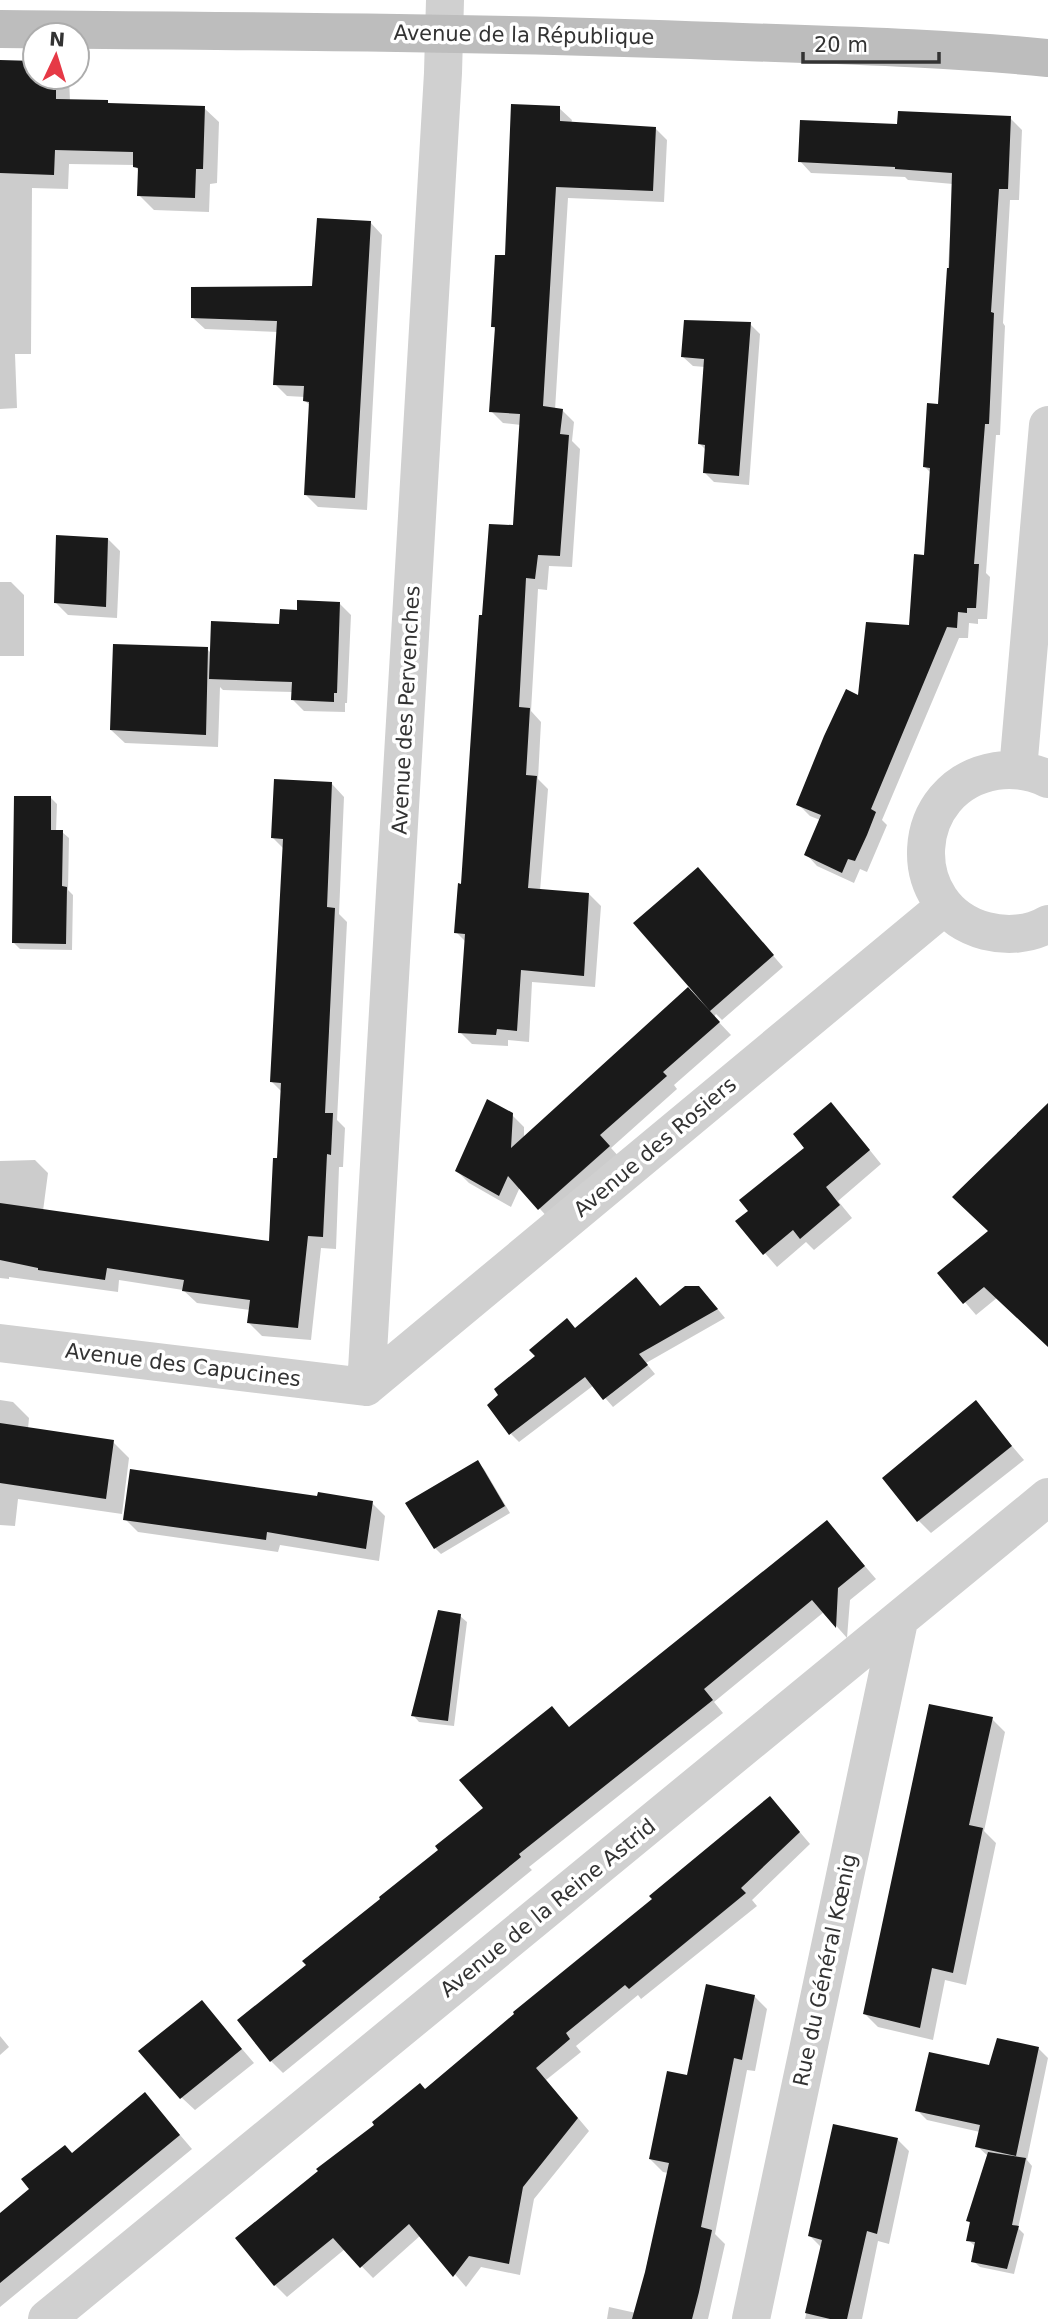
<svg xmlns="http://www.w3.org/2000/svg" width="1048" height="2319" viewBox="0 0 1048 2319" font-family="'DejaVu Sans',sans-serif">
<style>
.shadow{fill:#0003}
.building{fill:#1a1a1a}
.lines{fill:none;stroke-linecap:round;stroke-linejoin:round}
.street{stroke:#d0d0d0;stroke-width:38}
.secondary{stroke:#bdbdbd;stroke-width:38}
.labels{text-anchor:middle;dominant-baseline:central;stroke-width:7;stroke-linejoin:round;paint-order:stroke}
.street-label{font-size:21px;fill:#333;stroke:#fff}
</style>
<rect width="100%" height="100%" fill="#fff"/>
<!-- shadow -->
<path class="shadow" d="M 0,61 L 35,63 L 35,77 L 69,77 L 70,101 L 107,102 L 111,105 L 204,108 L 219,122 L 217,183 L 210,184 L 209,212 L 154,210 L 139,195 L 139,172 L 135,165 L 69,164 L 68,189 L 32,188 L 31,354 L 15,354 L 17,408 L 0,409 Z
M 559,108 L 572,120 L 571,124 L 655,128 L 667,140 L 664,202 L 568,198 L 555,410 L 562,410 L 574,422 L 572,441 L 580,449 L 572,567 L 549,566 L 547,590 L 538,589 L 531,711 L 541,722 L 538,779 L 548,789 L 540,891 L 589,894 L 601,906 L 595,987 L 532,982 L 529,1042 L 508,1040 L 508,1046 L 472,1044 L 460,1032 L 466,942 L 456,932 L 463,886 L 483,617 L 514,527 L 521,425 L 503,423 L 491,411 L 496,330 L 492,326 L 507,257 Z
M 1010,118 L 1022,130 L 1019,200 L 1010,200 L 1003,323 L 1005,326 L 1000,435 L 996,435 L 986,573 L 990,577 L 987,619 L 978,619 L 978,624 L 969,623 L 968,638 L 959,638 L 882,820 L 887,825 L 867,872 L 860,869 L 854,883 L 817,866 L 806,854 L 820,820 L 810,816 L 798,804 L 860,698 L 911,627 L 925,557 L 931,473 L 925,467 L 940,405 L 953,184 L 908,180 L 905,177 L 811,173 L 800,161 L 899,125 Z
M 370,222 L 382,235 L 367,510 L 318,507 L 306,495 L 311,406 L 305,401 L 305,397 L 287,396 L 275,384 L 278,332 L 205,329 L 192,317 L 314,288 Z
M 750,324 L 760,334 L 749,485 L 714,482 L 704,472 L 706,450 L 699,443 L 705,367 L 693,366 L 683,357 Z
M 108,539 L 120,551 L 117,618 L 68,615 L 56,603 Z
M 0,582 L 11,582 L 24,595 L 24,656 L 0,656 Z
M 340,604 L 351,615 L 347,703 L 345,703 L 345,712 L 304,711 L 293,700 L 293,692 L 223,690 L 220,687 L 218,747 L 125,743 L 111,730 L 207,649 L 212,654 L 280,625 L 299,611 Z
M 332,784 L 344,797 L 339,914 L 347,922 L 337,1120 L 345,1128 L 343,1167 L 339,1167 L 336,1249 L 321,1248 L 311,1340 L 262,1336 L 249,1323 L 250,1310 L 197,1303 L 183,1290 L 119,1280 L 118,1292 L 9,1277 L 9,1279 L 0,1278 L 0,1161 L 35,1160 L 48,1173 L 43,1211 L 271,1243 L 279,1160 L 282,1092 L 271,1081 L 284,849 L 272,837 Z
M 51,798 L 57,804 L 56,831 L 62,832 L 69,838 L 68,890 L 73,895 L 72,950 L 20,949 L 14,943 Z
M 708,880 L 783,967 L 722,1020 L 716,1014 L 714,1017 L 731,1035 L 674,1085 L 677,1089 L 611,1148 L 621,1159 L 551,1221 L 520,1187 L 511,1207 L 469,1183 L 457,1171 L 512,1115 L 524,1127 L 524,1138 L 703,1000 Z
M 1048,1105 L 1048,1345 L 998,1297 L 976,1315 L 940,1273 L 991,1232 Z
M 843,1117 L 881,1164 L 838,1201 L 852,1218 L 814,1250 L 806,1242 L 777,1267 L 737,1221 L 750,1212 Z
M 707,1296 L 725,1318 L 646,1363 L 655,1374 L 613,1407 L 594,1385 L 519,1442 L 511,1434 L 576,1330 Z
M 0,1400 L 13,1402 L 29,1418 L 28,1429 L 113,1442 L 129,1458 L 122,1514 L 18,1499 L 15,1526 L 0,1525 Z
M 975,1403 L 1024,1460 L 931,1533 L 918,1520 Z
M 477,1462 L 484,1469 L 510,1513 L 441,1554 L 435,1548 Z
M 319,1498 L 372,1503 L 385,1516 L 379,1561 L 280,1545 L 278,1552 L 138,1532 L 125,1519 Z
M 827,1522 L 876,1579 L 850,1600 L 847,1638 L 824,1612 L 714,1702 L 723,1713 L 529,1867 L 532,1870 L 283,2073 L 271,2061 L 308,1966 L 441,1850 L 485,1808 L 552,1708 L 570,1729 Z
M 460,1616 L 467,1622 L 454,1726 L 419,1722 L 413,1715 Z
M 992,1719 L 1005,1732 L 984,1831 L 996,1843 L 966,1985 L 945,1980 L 933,2040 L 878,2027 L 865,2014 Z
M 781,1810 L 810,1844 L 752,1900 L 757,1906 L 641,1999 L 638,1995 L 576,2046 L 581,2052 L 546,2080 L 589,2131 L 534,2199 L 520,2275 L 481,2267 L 466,2287 L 421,2235 L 373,2278 L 345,2249 L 287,2297 L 275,2285 L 238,2239 Z
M 754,1996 L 767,2009 L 755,2071 L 747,2070 L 715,2234 L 725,2244 L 708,2319 L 607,2319 L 609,2307 L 636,2313 L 668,2173 L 663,2172 L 650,2159 L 688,2077 Z
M 202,2002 L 254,2063 L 195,2110 L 181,2097 Z
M 0,2036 L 9,2047 L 0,2055 Z
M 1038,2048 L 1048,2058 L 1027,2160 L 1032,2166 L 1018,2228 L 1024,2234 L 1014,2274 L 980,2267 L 973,2261 L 975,2246 L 968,2240 L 971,2224 L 968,2221 L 989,2157 L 977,2146 L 980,2132 L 927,2120 L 917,2110 Z
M 145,2094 L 192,2149 L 0,2307 L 0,2215 Z
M 897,2139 L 909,2151 L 889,2244 L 878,2241 L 862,2319 L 805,2319 L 822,2248 L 810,2236 Z"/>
<!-- building -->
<path class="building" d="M 0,60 L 35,61 L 35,77 L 56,77 L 56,99 L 108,100 L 108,103 L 205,106 L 203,169 L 196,169 L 195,198 L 137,196 L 138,168 L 133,167 L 133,152 L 55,150 L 54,175 L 0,173 Z
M 511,104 L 560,106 L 560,121 L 656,127 L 653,191 L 556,187 L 543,406 L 563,409 L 560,434 L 569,435 L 560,556 L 538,555 L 535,579 L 526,578 L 519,707 L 530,708 L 526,775 L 537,776 L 528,888 L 589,893 L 584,976 L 521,970 L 517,1031 L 497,1029 L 496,1035 L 458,1033 L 465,934 L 454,933 L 458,883 L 461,884 L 479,615 L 482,615 L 489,524 L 513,525 L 520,414 L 489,412 L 495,327 L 491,327 L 495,255 L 505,255 Z
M 898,111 L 1011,116 L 1008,189 L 999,189 L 991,312 L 994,313 L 989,424 L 985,424 L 974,564 L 979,564 L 976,608 L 967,608 L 967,613 L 958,612 L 957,628 L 947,627 L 871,809 L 876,812 L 867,835 L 855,861 L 848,859 L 842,873 L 804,855 L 821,815 L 796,805 L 824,736 L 846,689 L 858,695 L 866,622 L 909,625 L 914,554 L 924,555 L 930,468 L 923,467 L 927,403 L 938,404 L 947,268 L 949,268 L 952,173 L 895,169 L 895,167 L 798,162 L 800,120 L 897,124 Z
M 317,218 L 371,221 L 355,498 L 304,495 L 309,402 L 303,401 L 304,386 L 273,385 L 277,321 L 191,318 L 191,287 L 312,286 Z
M 684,320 L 751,322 L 739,476 L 703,473 L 705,445 L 698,444 L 704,359 L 681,357 Z
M 56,535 L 108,538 L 106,607 L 54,603 Z
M 297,600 L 340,602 L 337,693 L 334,693 L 334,702 L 291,700 L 292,682 L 209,679 L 211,621 L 279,624 L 280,609 L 297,610 Z
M 113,644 L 208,647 L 206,735 L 110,730 Z
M 274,779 L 332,782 L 327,907 L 335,908 L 325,1113 L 333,1113 L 331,1155 L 327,1154 L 323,1237 L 308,1236 L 298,1328 L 247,1323 L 250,1300 L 182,1291 L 184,1280 L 107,1268 L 105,1280 L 38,1270 L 38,1268 L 0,1260 L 0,1203 L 269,1241 L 273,1158 L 277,1158 L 281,1083 L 270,1082 L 283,839 L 271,838 Z
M 14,796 L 51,796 L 51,830 L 63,830 L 62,886 L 67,887 L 66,944 L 12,943 Z
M 698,867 L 774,955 L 710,1011 L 633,923 Z
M 688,987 L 720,1022 L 663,1072 L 667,1076 L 600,1135 L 610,1146 L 538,1210 L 508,1176 L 499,1196 L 455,1171 L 487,1099 L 513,1113 L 511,1148 Z
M 831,1102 L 870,1150 L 826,1187 L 840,1205 L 800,1239 L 793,1230 L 763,1255 L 735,1221 L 748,1211 L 739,1200 L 804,1148 L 793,1134 Z
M 1048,1103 L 1048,1347 L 984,1287 L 963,1304 L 937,1273 L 988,1231 L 952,1197 Z
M 636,1277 L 660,1306 L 685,1286 L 699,1286 L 718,1309 L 639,1354 L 648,1365 L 603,1400 L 585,1377 L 509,1435 L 487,1405 L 498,1395 L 494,1389 L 535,1356 L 529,1350 L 567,1318 L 575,1328 Z
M 976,1400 L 1012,1446 L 917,1522 L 882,1478 Z
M 0,1423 L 114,1440 L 106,1499 L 0,1483 Z
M 478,1460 L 505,1506 L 434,1549 L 405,1503 Z
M 130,1469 L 317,1496 L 318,1492 L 373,1501 L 366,1549 L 267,1532 L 266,1540 L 123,1520 Z
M 827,1520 L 865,1566 L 838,1588 L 836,1628 L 812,1600 L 704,1689 L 713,1700 L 519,1854 L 521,1857 L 270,2062 L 237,2020 L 306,1965 L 302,1961 L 380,1899 L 379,1897 L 438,1850 L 435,1846 L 483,1808 L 459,1780 L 552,1706 L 569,1727 Z
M 438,1610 L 461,1614 L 448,1721 L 411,1716 Z
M 929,1704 L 993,1717 L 969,1825 L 983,1828 L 953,1973 L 932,1968 L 920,2028 L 863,2014 Z
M 770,1796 L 800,1832 L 741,1888 L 746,1893 L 629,1989 L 625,1985 L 566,2033 L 570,2039 L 536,2068 L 578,2118 L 523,2187 L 509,2264 L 469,2256 L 453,2277 L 409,2224 L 360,2268 L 333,2238 L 274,2286 L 235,2238 L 318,2171 L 316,2169 L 374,2125 L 372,2122 L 420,2083 L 425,2089 L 514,2014 L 513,2012 L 652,1899 L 649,1896 Z
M 706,1984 L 755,1995 L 742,2060 L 734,2058 L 701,2227 L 712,2230 L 699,2292 L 692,2319 L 632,2319 L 645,2272 L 669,2163 L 649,2159 L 667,2071 L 687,2075 Z
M 202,2000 L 242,2049 L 180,2099 L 138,2051 Z
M 997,2038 L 1039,2047 L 1016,2156 L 975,2147 L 980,2125 L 915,2111 L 929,2052 L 989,2065 Z
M 145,2092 L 180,2135 L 0,2283 L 0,2213 L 29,2189 L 21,2179 L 65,2145 L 72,2153 Z
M 833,2124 L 898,2138 L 877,2234 L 867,2231 L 847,2319 L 830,2319 L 805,2313 L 822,2240 L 808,2236 Z
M 988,2152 L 1026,2158 L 1012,2225 L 1019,2226 L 1007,2269 L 971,2262 L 975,2242 L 966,2241 L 970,2222 L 966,2221 Z"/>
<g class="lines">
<!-- street -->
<path class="street" d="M 1018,770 L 1048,425
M 1048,779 C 1031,771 1015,768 996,771 C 907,786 902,909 986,931 C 1006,936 1030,935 1048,924
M 0,1343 L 366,1387
M 366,1387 L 443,73 L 445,0
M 366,1387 L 945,906
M 47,2319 L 1048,1497
M 751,2319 L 899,1621"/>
<!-- secondary -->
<path class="secondary" d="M 0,29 C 238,31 477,32 715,41 C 826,45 937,47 1048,58"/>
</g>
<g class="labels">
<!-- street labels -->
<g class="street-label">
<text transform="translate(524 35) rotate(1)">Avenue de la République</text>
<text transform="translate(406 710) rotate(-87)">Avenue des Pervenches</text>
<text transform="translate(655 1147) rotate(-40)">Avenue des Rosiers</text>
<text transform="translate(183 1365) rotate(7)">Avenue des Capucines</text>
<text transform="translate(548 1908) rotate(-39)">Avenue de la Reine Astrid</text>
<text transform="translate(825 1970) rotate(-78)">Rue du Général Kœnig</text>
</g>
</g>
<!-- north arrow -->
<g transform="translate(56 56) rotate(4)"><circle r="33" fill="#ffffff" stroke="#adadad" stroke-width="2"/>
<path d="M0-5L12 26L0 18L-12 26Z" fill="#e63946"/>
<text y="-10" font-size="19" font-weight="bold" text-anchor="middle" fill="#333333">N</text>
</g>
<!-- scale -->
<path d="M803 52v10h136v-10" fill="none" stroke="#333333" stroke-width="3.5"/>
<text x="814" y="52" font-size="21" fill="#333333" stroke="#ffffff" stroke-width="5" paint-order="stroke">20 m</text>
</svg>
